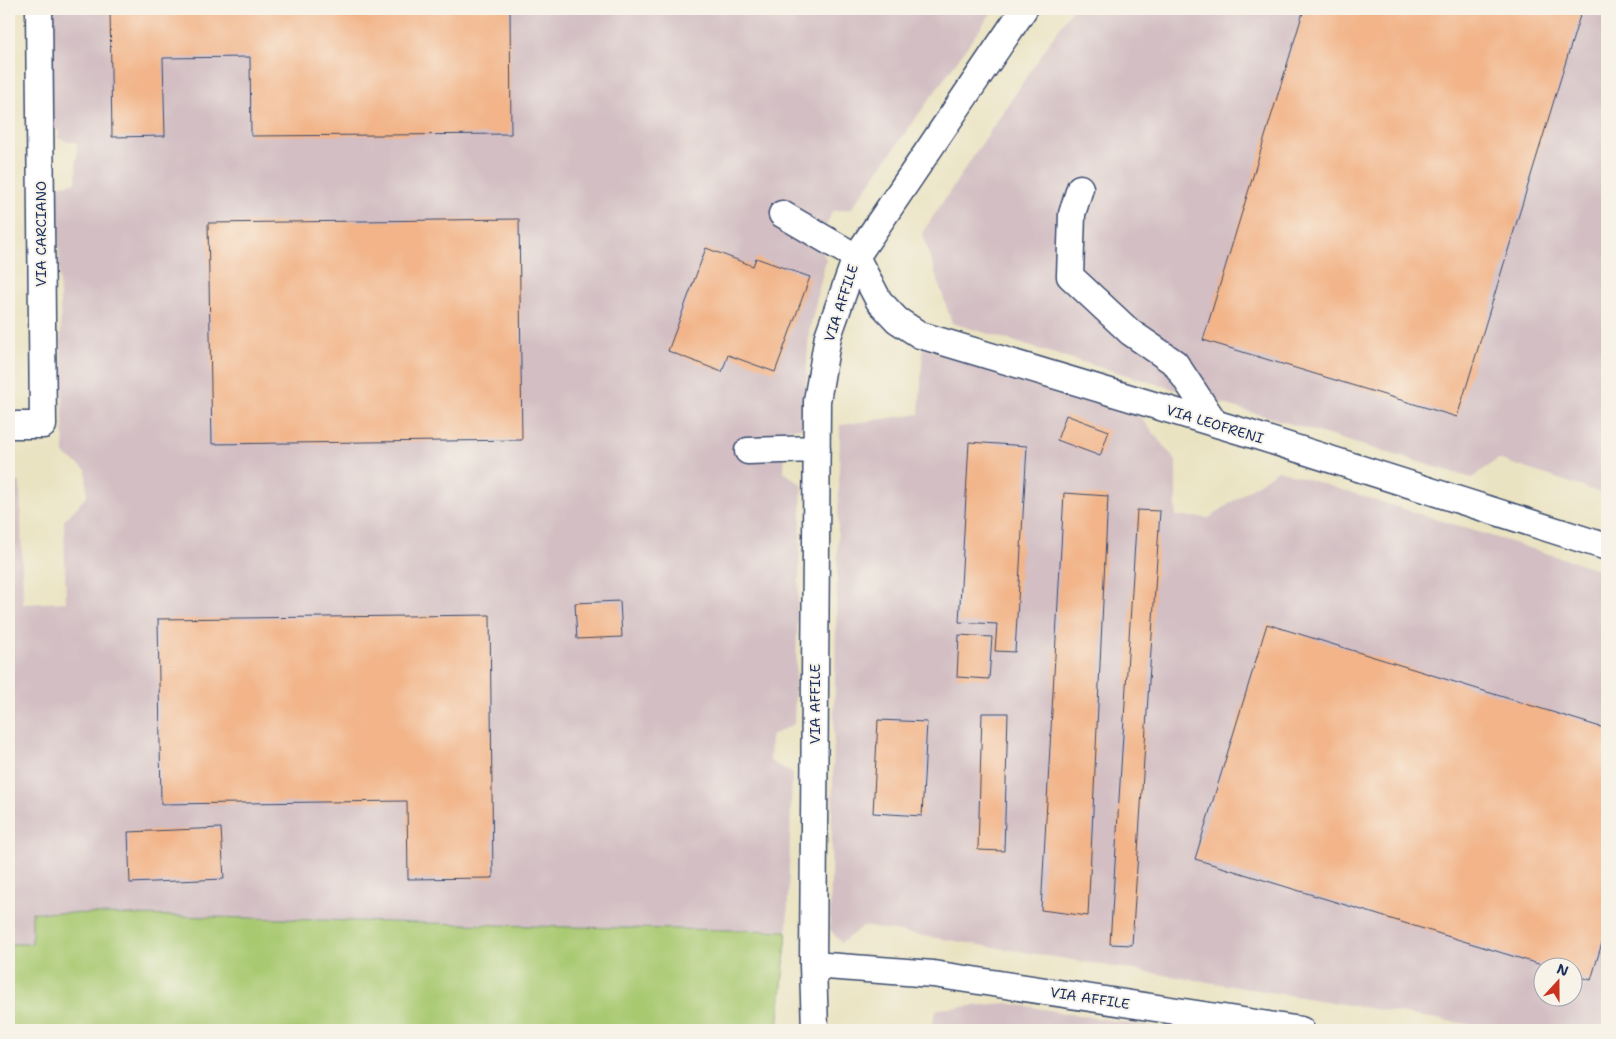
<svg xmlns="http://www.w3.org/2000/svg" width="1616" height="1039" viewBox="0 0 1616 1039" font-family="'Shantell Sans',sans-serif">
<style>
.industrial{fill:#d2bec3;fill-rule:evenodd}
.green{fill:#a9c971;stroke:#627c68}
.building{fill:#f2b488}
.lines{fill:none;stroke-linecap:round;stroke-linejoin:round}
.minor-casing{stroke:#3a4a6d;stroke-width:29}
.minor{stroke:#fff;stroke-width:26}
.labels{text-anchor:middle;dominant-baseline:central;stroke-width:4;stroke-linejoin:round;paint-order:stroke}
.street-label{font-size:14px;fill:#1b2f5e;stroke:#f7f3e8}
</style>
<rect width="100%" height="100%" fill="#f7f3e8"/>
<filter id="ink" filterUnits="userSpaceOnUse"><feTurbulence type="fractalNoise" baseFrequency=".02" numOctaves="2"/><feDisplacementMap in="SourceGraphic" scale="10" xChannelSelector="R" yChannelSelector="G"/><feConvolveMatrix kernelMatrix="1 2 1 2 8 2 1 2 1" color-interpolation-filters="sRGB"/></filter>
<filter id="wash" filterUnits="userSpaceOnUse"><feTurbulence type="fractalNoise" baseFrequency=".0096" numOctaves="4" result="noise"/><feDisplacementMap in="SourceGraphic" scale="20" xChannelSelector="R" yChannelSelector="G"/><feGaussianBlur stdDeviation="1.12" result="paint"/><feColorMatrix in="noise" values="0 0 0 0 0 0 0 0 0 0 0 0 0 0 0 0 0 1.4 0 .05"/><feComposite in="paint" operator="in"/></filter>
<g filter="url(#wash)">
<rect width="100%" height="100%" fill="#eae3c2"/>
<!-- industrial -->
<path class="industrial" d="M 48,9 L 994,9 L 851,209 L 832,211 L 819,245 L 826,259 L 809,332 L 803,428 L 786,429 L 784,472 L 802,485 L 794,724 L 771,736 L 770,761 L 792,773 L 787,931 L 569,927 L 32,912 L 32,944 L 9,944 L 9,481 L 20,482 L 23,604 L 66,602 L 64,521 L 87,496 L 86,470 L 64,454 L 57,186 L 76,182 L 77,142 L 68,142 L 58,138 L 60,131 L 48,127 Z
M 1072,9 L 1607,9 L 1607,495 L 1498,459 L 1472,478 L 952,323 L 922,233 Z
M 923,348 L 1137,413 L 1176,461 L 1176,516 L 1209,518 L 1278,470 L 1607,572 L 1607,1030 L 1503,1030 L 863,926 L 841,943 L 830,929 L 840,425 L 919,414 ZM 1544,966 L 1574,966 L 1574,996 L 1544,996 Z
M 1007,1003 L 1168,1030 L 930,1030 L 937,1009 Z"/>
<!-- green -->
<path class="green" d="M 32,912 L 569,927 L 787,931 L 778,1030 L 9,1030 L 9,944 L 32,944 Z"/>
<g id="blocks">
<!-- building -->
<path class="building" d="M 110,9 L 510,9 L 511,134 L 251,136 L 250,57 L 163,58 L 165,136 L 112,137 Z
M 1304,9 L 1582,9 L 1457,417 L 1203,340 Z
M 519,219 L 522,440 L 212,444 L 208,223 Z
M 706,248 L 753,266 L 756,258 L 810,277 L 775,372 L 728,355 L 722,372 L 668,351 Z
M 1066,415 L 1109,431 L 1100,456 L 1057,440 Z
M 969,442 L 1027,446 L 1015,652 L 995,651 L 997,624 L 959,622 Z
M 1064,493 L 1108,496 L 1088,916 L 1041,910 Z
M 1137,510 L 1160,511 L 1132,945 L 1110,944 Z
M 620,601 L 622,637 L 577,639 L 575,603 Z
M 490,615 L 493,878 L 408,879 L 407,801 L 161,804 L 158,619 Z
M 1267,624 L 1607,729 L 1607,926 L 1591,980 L 1574,975 L 1574,966 L 1545,966 L 1195,859 Z
M 959,635 L 992,637 L 989,679 L 957,677 Z
M 982,713 L 1008,713 L 1004,851 L 978,850 Z
M 878,720 L 927,722 L 922,816 L 873,813 Z
M 221,828 L 224,879 L 130,883 L 128,832 Z"/>
</g>
</g>
<g filter="url(#ink)">
<use href="#blocks" fill-opacity="0" stroke="#3a4a6d" stroke-width="1"/>
<g class="lines">
<!-- minor casing -->
<g class="minor-casing">
<path id="minor" d="M 1024,9 L 856,257 L 828,336 L 817,401 L 813,965 L 933,974 L 1301,1030
M 1080,188 L 1072,214 L 1070,276 L 1130,332 L 1175,363 L 1215,423
M 782,214 L 856,257 L 879,301 L 897,320 L 920,335 L 1257,436 L 1607,547
M 9,425 L 43,425 L 39,9
M 748,451 L 817,449
M 813,965 L 815,1030"/>
</g>
<!-- minor -->
<use href="#minor" class="minor"/>
</g>
</g>
<g class="labels">
<!-- street labels -->
<g class="street-label">
<text transform="translate(41 234) rotate(-90)">VIA CARCIANO</text>
<text transform="translate(841 303) rotate(-72)">VIA AFFILE</text>
<text transform="translate(1215 424) rotate(17)">VIA LEOFRENI</text>
<text transform="translate(815 704) rotate(-90)">VIA AFFILE</text>
<text transform="translate(1090 998) rotate(9)">VIA AFFILE</text>
</g>
</g>
<!-- margin -->
<rect width="1616" height="1039" fill="none" stroke="#f7f3e8" stroke-width="30"/>
<!-- north arrow -->
<g transform="translate(1558 982) rotate(21)"><circle r="24" fill="#f7f3e8" stroke="#9fa5b1"/>
<path d="M0-4L9 19L0 12L-9 19Z" fill="#c8321e"/>
<text y="-8" font-size="14" font-weight="bold" text-anchor="middle" fill="#1b2f5e">N</text>
</g>
</svg>
